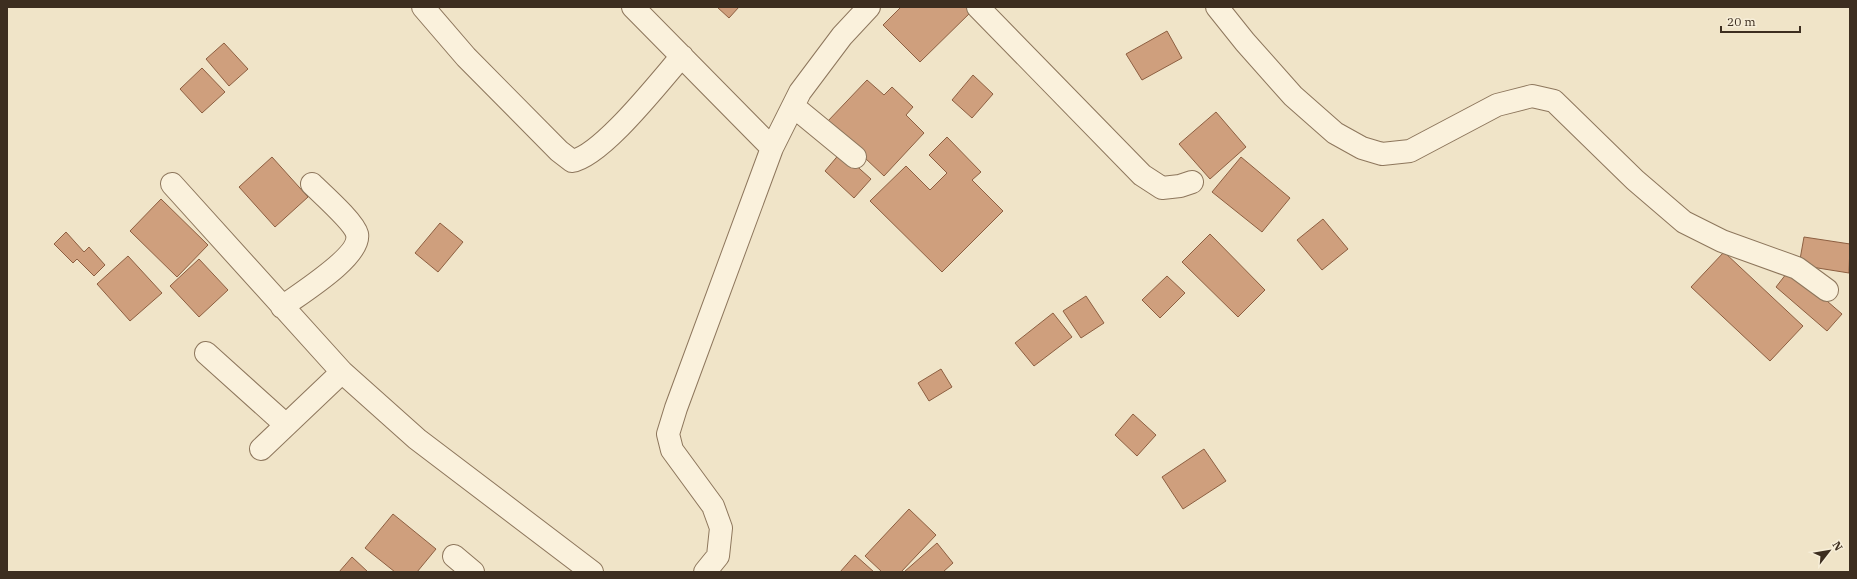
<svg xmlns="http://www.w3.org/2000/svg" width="1857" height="579" viewBox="0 0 1857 579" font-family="'IBM Plex Serif',serif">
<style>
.building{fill:#cf9f7d;stroke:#8d5f41}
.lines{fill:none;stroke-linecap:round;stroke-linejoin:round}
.minor-casing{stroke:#8d765c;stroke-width:24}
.minor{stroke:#faf1dc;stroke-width:22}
</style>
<rect width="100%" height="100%" fill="#f0e4c8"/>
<!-- building -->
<path class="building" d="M 717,7 L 739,7 L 729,18 Z
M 901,7 L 972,7 L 974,9 L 920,62 L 883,25 Z
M 1167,31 L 1182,58 L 1142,80 L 1126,54 Z
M 224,43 L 248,69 L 229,86 L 206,59 Z
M 202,68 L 225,92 L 202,113 L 180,89 Z
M 973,75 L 993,94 L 972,118 L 952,100 Z
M 867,80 L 884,95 L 892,87 L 913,107 L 906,115 L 924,133 L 884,176 L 827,122 Z
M 1216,112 L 1246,147 L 1210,179 L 1179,144 Z
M 947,137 L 981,172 L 972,180 L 1003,211 L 942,272 L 870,201 L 906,166 L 930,190 L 947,173 L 929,155 Z
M 841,152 L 871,179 L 854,198 L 825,171 Z
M 272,157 L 308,197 L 275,227 L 239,187 Z
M 1241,157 L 1290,198 L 1262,232 L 1212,192 Z
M 161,199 L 208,245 L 177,277 L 130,231 Z
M 1323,219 L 1348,249 L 1322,270 L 1297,240 Z
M 440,223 L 463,242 L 438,272 L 415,253 Z
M 66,232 L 84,252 L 89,247 L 105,265 L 94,276 L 77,259 L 73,263 L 54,244 Z
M 1210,234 L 1265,290 L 1238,317 L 1182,262 Z
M 1804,237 L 1850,244 L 1849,273 L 1799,265 Z
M 1724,252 L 1803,326 L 1770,361 L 1691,287 Z
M 128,256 L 162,293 L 130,321 L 97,284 Z
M 199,259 L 228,290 L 199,317 L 170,286 Z
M 1790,269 L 1842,314 L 1827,331 L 1776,287 Z
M 1167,276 L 1185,293 L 1160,318 L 1142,300 Z
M 1086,296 L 1104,323 L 1081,338 L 1063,311 Z
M 1053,313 L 1072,337 L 1034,366 L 1015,343 Z
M 941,369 L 952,387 L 929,401 L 918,383 Z
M 1133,414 L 1156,435 L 1137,456 L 1115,435 Z
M 1204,449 L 1226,481 L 1183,509 L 1162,477 Z
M 909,509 L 936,535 L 901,572 L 882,572 L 865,556 Z
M 393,514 L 436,549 L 417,572 L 395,572 L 365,548 Z
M 937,543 L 953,563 L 943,572 L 904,572 Z
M 855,555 L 874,572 L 840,572 Z
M 352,557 L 368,572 L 339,572 Z"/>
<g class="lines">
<!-- minor casing -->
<g class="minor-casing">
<path id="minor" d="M 423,7 L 466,57 L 559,151 L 572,161 C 602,156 660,81 682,56
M 633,7 L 772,148
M 978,7 L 1142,175 L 1162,188 L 1180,186 L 1192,182
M 1217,7 L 1245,42 L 1293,96 L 1335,133 L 1362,148 L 1382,154 L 1410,151 L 1497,105 L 1532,96 L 1554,101 L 1635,180 L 1684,222 L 1722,241 L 1797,268 L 1827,290
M 793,106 L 855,157
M 172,184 L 342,372 L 417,439 L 592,572
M 282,307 C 298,295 362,256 357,234 C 354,222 322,194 312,184
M 206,353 L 286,425
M 261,449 L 342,372
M 454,556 L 473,572
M 705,572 L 718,556 L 721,528 L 713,506 L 672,450 L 668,434 L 676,408 L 772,148 L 800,92 L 842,36 L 869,7"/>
</g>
<!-- minor -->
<use href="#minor" class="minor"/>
</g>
<!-- border -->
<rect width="1857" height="579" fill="none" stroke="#3d2e20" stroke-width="16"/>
<!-- north arrow -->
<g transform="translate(1829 551) rotate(59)" stroke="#f7eed8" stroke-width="3" paint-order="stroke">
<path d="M0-3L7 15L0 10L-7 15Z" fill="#3d2e20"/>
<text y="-6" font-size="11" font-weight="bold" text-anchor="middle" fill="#3d2e20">N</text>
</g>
<!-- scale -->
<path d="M1721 26v6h79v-6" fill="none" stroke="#3d2e20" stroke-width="2"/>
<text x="1727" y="26" font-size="12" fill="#3d2e20" stroke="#f7eed8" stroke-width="3" paint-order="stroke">20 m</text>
</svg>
